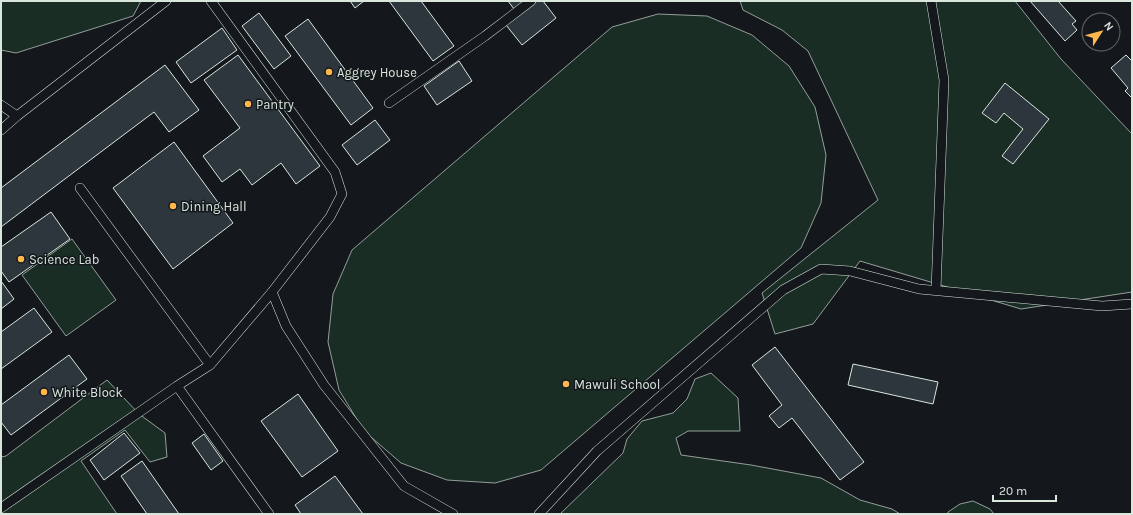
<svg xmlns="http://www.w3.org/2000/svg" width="1133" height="515" viewBox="0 0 1133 515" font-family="Karla,sans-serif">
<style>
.green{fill:#1a2d24;stroke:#939e99}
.building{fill:#2c363c;stroke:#d8e6dc}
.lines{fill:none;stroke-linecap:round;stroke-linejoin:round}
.service-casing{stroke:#d8e6dc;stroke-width:10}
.service{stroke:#14181c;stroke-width:9}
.poi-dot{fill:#ffb74d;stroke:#14181c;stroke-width:1.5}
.labels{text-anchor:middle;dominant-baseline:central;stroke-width:3;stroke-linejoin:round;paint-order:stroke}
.poi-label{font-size:13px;fill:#d8e6dc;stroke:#14181c;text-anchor:start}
</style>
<rect width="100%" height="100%" fill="#14181c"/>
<!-- green -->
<path class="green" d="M 1,1 L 141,1 L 133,16 L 16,53 L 1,50 Z
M 740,1 L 1015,1 L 1061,59 L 1132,134 L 1132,292 L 1021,309 L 860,261 L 813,324 L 775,334 L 762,293 L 878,200 L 808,51 L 782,30 L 743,10 Z
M 658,14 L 707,16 L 752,35 L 789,66 L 815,107 L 826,155 L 821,203 L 801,248 L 541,470 L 495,483 L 447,480 L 401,463 L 364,431 L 339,390 L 328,342 L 333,294 L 352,250 L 612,27 Z
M 72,239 L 116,300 L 66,336 L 22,275 Z
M 711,373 L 738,398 L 740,431 L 688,431 L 676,438 L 681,455 L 751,465 L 821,478 L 860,500 L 892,509 L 900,514 L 560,514 L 623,453 L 627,439 L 642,421 L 673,413 L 687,399 L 695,379 Z
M 107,380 L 139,414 L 165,433 L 167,457 L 150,462 L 125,430 L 81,461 L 117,514 L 1,514 L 1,457 L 6,456 Z
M 973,501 L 990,509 L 994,514 L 947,514 L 948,512 L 960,504 Z"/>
<!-- building -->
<path class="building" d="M 350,1 L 364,1 L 355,8 Z
M 389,1 L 421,1 L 454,46 L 433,61 Z
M 508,1 L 525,1 L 514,9 Z
M 537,1 L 543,1 L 556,18 L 522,45 L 506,25 Z
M 1030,1 L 1058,1 L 1076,21 L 1072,24 L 1077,30 L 1065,41 Z
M 259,13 L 291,56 L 274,69 L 242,26 Z
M 308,19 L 373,108 L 351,125 L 285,36 Z
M 222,28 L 237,50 L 191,83 L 176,62 Z
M 238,55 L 320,166 L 296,184 L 281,163 L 252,185 L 240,169 L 222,182 L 203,156 L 240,128 L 204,80 Z
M 1126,55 L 1132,61 L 1132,98 L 1125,91 L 1128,88 L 1111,68 Z
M 459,61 L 472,81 L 437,105 L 424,86 Z
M 165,65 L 199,110 L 169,132 L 154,112 L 1,227 L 1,188 Z
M 1005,83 L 1049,119 L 1013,164 L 1002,156 L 1023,129 L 1004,113 L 996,123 L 982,113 Z
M 375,120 L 390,140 L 357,165 L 342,145 Z
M 174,142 L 233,223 L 173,269 L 113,188 Z
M 51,212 L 70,239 L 9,282 L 1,271 L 1,247 Z
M 1,281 L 14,299 L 1,309 Z
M 34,308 L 52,332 L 1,369 L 1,332 Z
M 775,347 L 864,462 L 840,480 L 792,418 L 779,428 L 769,416 L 782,405 L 752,365 Z
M 69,355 L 87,379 L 11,435 L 1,422 L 1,405 Z
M 853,364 L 938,382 L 933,404 L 848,385 Z
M 298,394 L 338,451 L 302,477 L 261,421 Z
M 124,433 L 140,453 L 104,480 L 90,460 Z
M 204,434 L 223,461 L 211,470 L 192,443 Z
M 142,461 L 179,514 L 147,514 L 121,476 Z
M 335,476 L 363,514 L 301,514 L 295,505 Z"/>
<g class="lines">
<!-- service casing -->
<g class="service-casing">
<path id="service" d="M 211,1 L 335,172 L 342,194 L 330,217 L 272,292 L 210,365 L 177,386 L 269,514
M 931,1 L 944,80 L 936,290
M 389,103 L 485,36 L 531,1
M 1,105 L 17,116 L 166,1
M 1,130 L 17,116
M 80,188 L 210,365
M 272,292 L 286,326 L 324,385 L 404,486 L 453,514
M 1,508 L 177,386
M 539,514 L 597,451 L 783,290 L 821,269 L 850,271 L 919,289 L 1102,306 L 1132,304"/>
</g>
<!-- service -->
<use href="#service" class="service"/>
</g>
<!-- markers -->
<g class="poi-dot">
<circle cx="329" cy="72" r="4"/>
<circle cx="248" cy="104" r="4"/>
<circle cx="173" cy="206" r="4"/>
<circle cx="21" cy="259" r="4"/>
<circle cx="566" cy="384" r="4"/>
<circle cx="44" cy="392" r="4"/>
</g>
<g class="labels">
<!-- poi labels -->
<g class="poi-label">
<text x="337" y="72">Aggrey House</text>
<text x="256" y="104">Pantry</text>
<text x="181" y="206">Dining Hall</text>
<text x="29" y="259">Science Lab</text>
<text x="574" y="384">Mawuli School</text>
<text x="52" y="392">White Block</text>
</g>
</g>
<!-- border -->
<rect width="1133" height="515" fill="none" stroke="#d8e6dc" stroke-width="4"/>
<!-- north arrow -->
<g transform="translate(1101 32) rotate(54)"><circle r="19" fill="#14181c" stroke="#626a69"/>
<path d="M0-3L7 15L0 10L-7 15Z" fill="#ffb74d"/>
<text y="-6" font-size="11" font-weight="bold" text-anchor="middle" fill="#d8e6dc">N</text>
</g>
<!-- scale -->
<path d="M993 495v6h63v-6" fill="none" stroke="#d8e6dc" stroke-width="2"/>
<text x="999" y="495" font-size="12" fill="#d8e6dc" stroke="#14181c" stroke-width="3" paint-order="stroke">20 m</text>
</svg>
